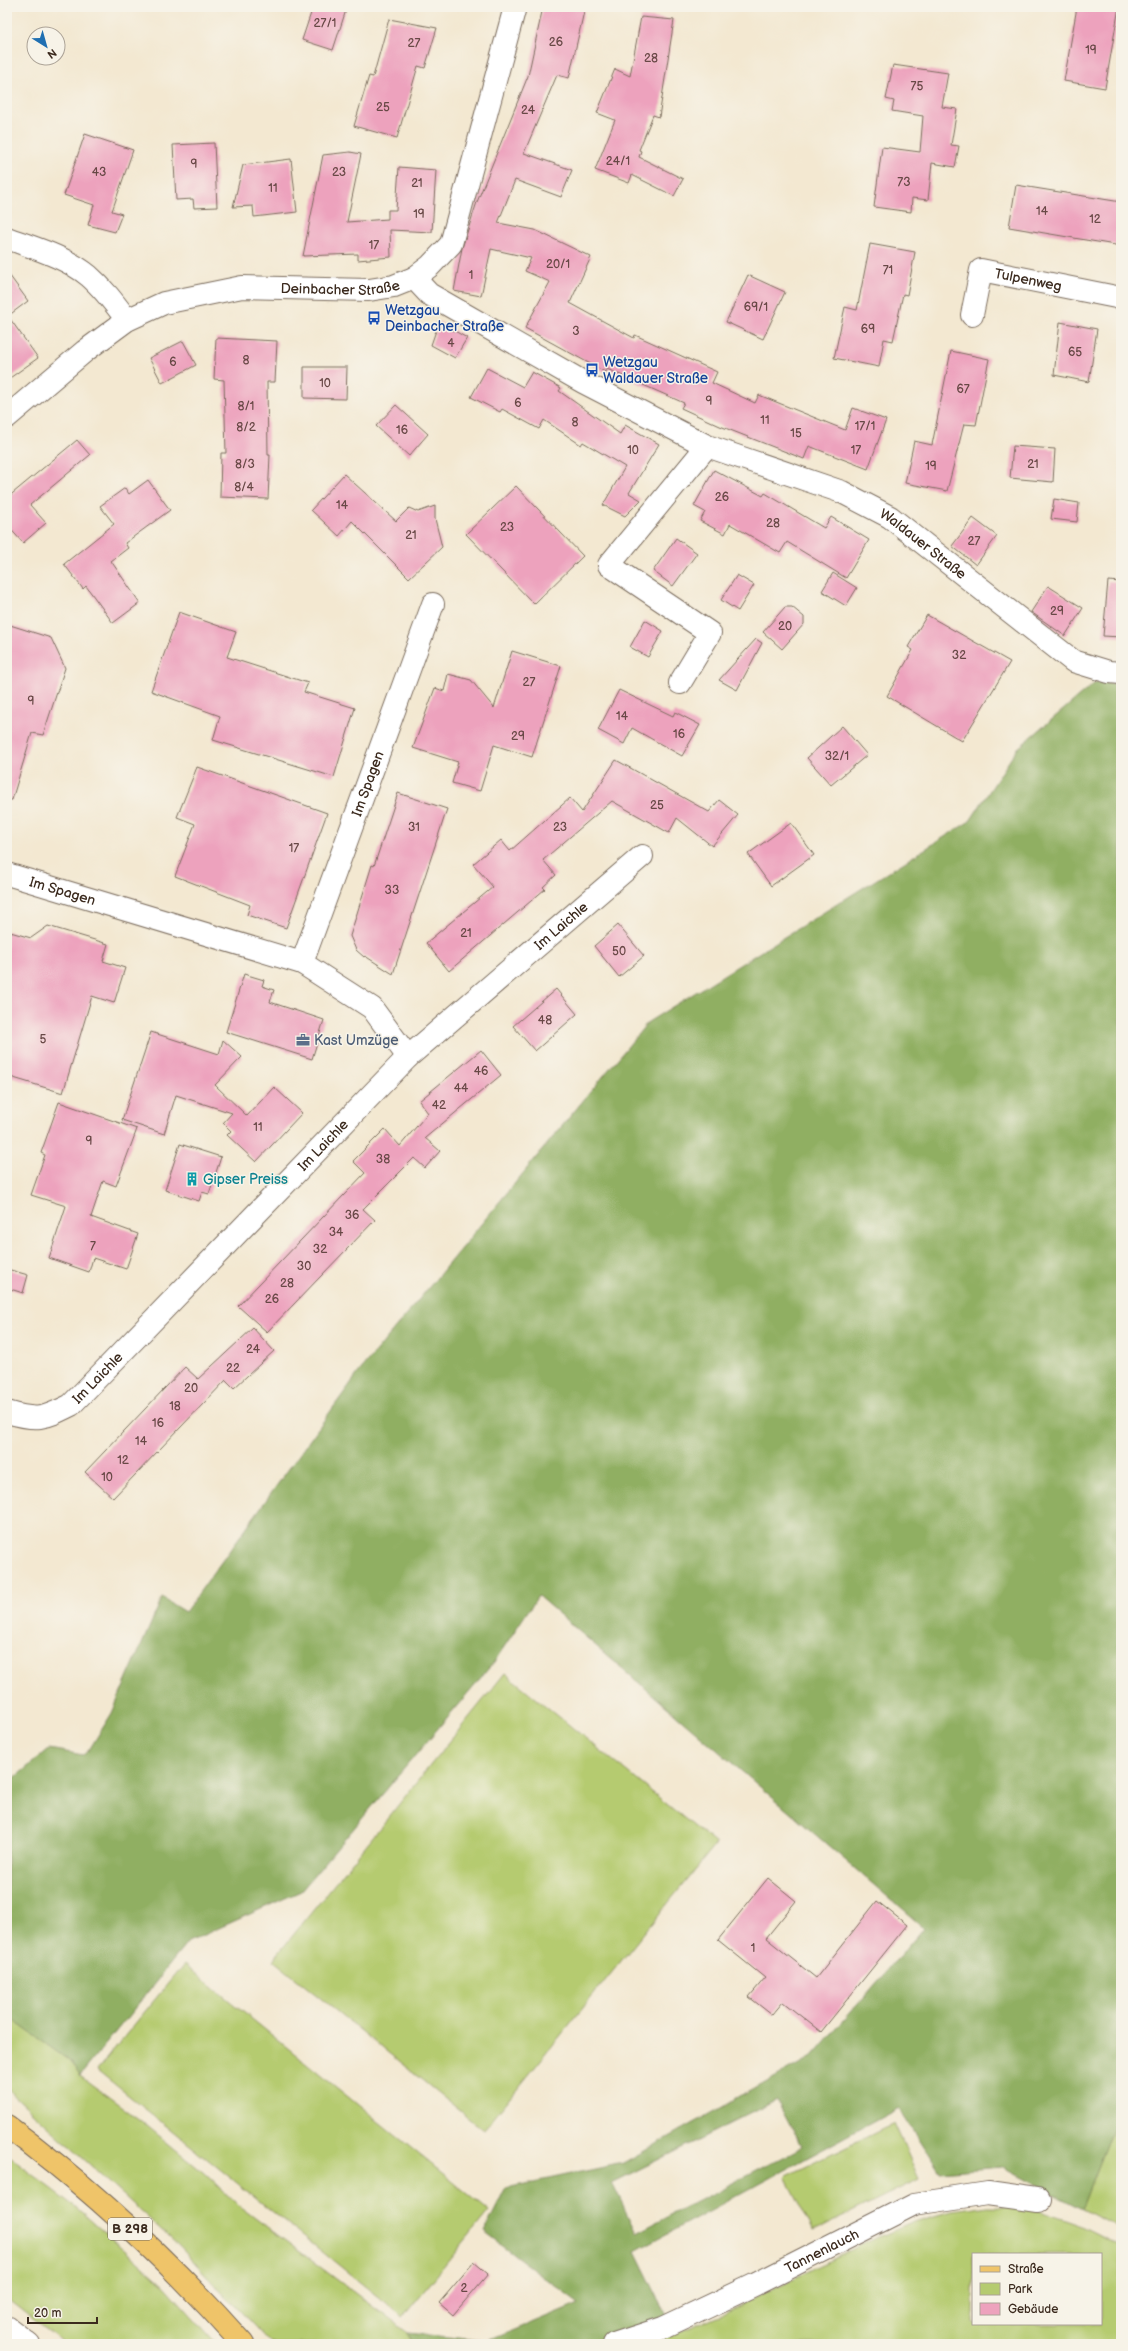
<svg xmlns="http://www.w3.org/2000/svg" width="1128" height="2351" viewBox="0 0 1128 2351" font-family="'Balsamiq Sans',sans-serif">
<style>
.green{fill:#b5cb70;stroke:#787a47;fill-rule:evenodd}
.forest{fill:#90af62;stroke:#666c40;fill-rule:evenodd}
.building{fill:#eda2bd}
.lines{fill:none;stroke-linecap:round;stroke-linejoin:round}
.minor-casing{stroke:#7b6c5d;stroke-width:24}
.major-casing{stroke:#7b6c5d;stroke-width:24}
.minor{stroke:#fff;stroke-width:22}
.major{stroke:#efc469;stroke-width:22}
.labels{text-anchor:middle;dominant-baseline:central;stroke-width:3;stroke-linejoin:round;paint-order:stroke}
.number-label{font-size:12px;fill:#684846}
.shield{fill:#f7f3e8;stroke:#73665b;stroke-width:1}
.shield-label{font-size:13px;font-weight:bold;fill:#3b2a1e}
.street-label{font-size:14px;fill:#3b2a1e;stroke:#f7f3e8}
.transit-label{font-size:14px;fill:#164399;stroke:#f7f3e8;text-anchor:start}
.service-label{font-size:14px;fill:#4e5e75;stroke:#f7f3e8;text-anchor:start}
.culture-label{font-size:14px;fill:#0d838f;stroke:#f7f3e8;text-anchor:start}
</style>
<rect width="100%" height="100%" fill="#f7f3e8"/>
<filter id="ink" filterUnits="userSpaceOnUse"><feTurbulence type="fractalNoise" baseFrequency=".025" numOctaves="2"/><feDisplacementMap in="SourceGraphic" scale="8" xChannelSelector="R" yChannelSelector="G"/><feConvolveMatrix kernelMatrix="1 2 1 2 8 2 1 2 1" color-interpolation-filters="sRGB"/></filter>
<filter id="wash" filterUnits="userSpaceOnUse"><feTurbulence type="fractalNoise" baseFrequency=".012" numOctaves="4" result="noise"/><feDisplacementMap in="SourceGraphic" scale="16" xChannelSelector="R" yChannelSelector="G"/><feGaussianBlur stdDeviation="0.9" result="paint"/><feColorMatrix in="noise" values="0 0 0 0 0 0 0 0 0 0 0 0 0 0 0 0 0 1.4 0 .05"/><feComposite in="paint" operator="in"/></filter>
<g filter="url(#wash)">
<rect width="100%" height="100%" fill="#f3e8d1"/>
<!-- green -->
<path class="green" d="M 505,1673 L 716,1844 L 484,2130 L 273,1960 Z
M 184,1964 L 489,2211 L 403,2317 L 97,2070 Z
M 7,2016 L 71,2062 L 80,2076 L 140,2120 L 204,2173 L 239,2206 L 408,2333 L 412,2344 L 271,2344 L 180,2247 L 7,2089 Z
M 1121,2108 L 1121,2229 L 1082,2209 Z
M 894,2123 L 919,2179 L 813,2231 L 785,2177 Z
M 7,2155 L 71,2203 L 164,2285 L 217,2344 L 65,2344 L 7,2299 Z
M 988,2206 L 1027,2207 L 1075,2223 L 1121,2246 L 1121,2344 L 654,2344 L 720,2315 L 867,2242 L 914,2222 L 953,2211 ZM 973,2254 L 1101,2254 L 1101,2324 L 973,2324 Z"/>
<!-- forest -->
<path class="forest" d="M 1096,682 L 1121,684 L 1121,2108 L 1082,2209 L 1002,2167 L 940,2172 L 899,2108 L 635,2251 L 669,2320 L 603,2344 L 412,2344 L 408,2333 L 488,2341 L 579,2303 L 484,2232 L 506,2188 L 623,2163 L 813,2056 L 924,1928 L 538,1596 L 494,1662 L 301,1891 L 188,1942 L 80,2076 L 71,2062 L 7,2016 L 7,1784 L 49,1749 L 83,1755 L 89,1750 L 112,1713 L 162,1598 L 185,1612 L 359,1372 L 648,1022 L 970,821 L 1017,749 ZM 777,2100 L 802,2147 L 636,2233 L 612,2183 Z"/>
<g id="blocks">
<!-- building -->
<path class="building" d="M 313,7 L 347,7 L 333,50 L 302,40 Z
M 543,7 L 585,7 L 569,78 L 557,75 L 524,153 L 572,170 L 561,197 L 515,180 L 498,223 L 535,230 L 591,257 L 570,303 L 634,338 L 635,335 L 717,372 L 712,383 L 755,403 L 759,395 L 845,430 L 853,408 L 886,420 L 868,469 L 809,446 L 804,459 L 720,426 L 681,408 L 684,403 L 607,369 L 605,372 L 525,328 L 550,282 L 525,271 L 531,258 L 491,249 L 481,296 L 454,291 L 462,248 L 477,202 L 528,76 Z
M 1077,7 L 1119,7 L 1105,88 L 1064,81 Z
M 641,17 L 674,20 L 659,117 L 653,115 L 639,150 L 641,151 L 639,157 L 683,179 L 674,196 L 632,175 L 629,183 L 595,170 L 615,120 L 597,113 L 615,69 L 630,76 Z
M 389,19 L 437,28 L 425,68 L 418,66 L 397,138 L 354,126 L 369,76 L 373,77 Z
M 893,65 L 948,73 L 942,107 L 957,109 L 951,145 L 959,146 L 955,167 L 932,163 L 928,200 L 912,198 L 911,212 L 874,207 L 882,147 L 920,152 L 923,116 L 892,111 L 894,101 L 886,99 Z
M 85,134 L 133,150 L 112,211 L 122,214 L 115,232 L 88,225 L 94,205 L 64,195 Z
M 214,143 L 217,207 L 194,208 L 193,199 L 176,200 L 173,145 Z
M 350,152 L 361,154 L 347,222 L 388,219 L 388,210 L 396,210 L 399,167 L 436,170 L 432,232 L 390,230 L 391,257 L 358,260 L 358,254 L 303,256 L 323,155 Z
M 291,159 L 297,212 L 254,217 L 253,206 L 233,207 L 243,165 Z
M 1016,185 L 1121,202 L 1121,246 L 1009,227 Z
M 870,244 L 915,252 L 907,295 L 903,294 L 893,341 L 884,339 L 879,367 L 834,358 L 845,307 L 857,310 Z
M 7,272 L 28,301 L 8,316 L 38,358 L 7,380 Z
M 748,275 L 785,292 L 763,339 L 726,322 Z
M 439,322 L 467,338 L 455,358 L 431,345 Z
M 1060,322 L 1097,329 L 1089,382 L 1054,375 Z
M 216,338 L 277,341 L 275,382 L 267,382 L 268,455 L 270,455 L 268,499 L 220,497 L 221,453 L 226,453 L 224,380 L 214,379 Z
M 183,341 L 196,365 L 162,383 L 149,358 Z
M 951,351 L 989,359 L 976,425 L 964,424 L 947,491 L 905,483 L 914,441 L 932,445 Z
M 304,367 L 347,367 L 346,399 L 304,398 Z
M 487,368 L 523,387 L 532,372 L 561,388 L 559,391 L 620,434 L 625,425 L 659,444 L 629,493 L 641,500 L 625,516 L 603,505 L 625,467 L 583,442 L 581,445 L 544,420 L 539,429 L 502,409 L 500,412 L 471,397 Z
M 396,405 L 428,434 L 409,456 L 376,426 Z
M 77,440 L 90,455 L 30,505 L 46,523 L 23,543 L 7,525 L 7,498 Z
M 1013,446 L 1055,449 L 1053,482 L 1010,478 Z
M 714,470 L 763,496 L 765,493 L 824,528 L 831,517 L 869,540 L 846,578 L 787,542 L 780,553 L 730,524 L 725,534 L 700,521 L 705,512 L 694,506 Z
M 344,474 L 396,521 L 409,508 L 418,512 L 435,506 L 435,519 L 442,547 L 409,578 L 352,521 L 339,536 L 311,510 Z
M 148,480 L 170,510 L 125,543 L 128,548 L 111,561 L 140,603 L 113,623 L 86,586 L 83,589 L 64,564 L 114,524 L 100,506 L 125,488 L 129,494 Z
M 516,486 L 583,556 L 534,604 L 466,534 Z
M 1054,499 L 1079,503 L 1077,522 L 1051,519 Z
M 973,518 L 997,536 L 976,565 L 952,546 Z
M 676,538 L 697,553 L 673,586 L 653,571 Z
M 833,573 L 857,588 L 846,606 L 822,591 Z
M 737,575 L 754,585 L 738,611 L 721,600 Z
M 1108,581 L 1121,582 L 1121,637 L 1103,636 Z
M 1048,586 L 1083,608 L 1065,636 L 1031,612 Z
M 785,607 L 792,607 L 804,617 L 804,624 L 782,649 L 763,632 Z
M 179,612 L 236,632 L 227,657 L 308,683 L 304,692 L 355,708 L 334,777 L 213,740 L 220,716 L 151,691 Z
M 927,615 L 1010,662 L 962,741 L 887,696 L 913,650 L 908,647 Z
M 645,620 L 663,631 L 648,657 L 630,647 Z
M 7,624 L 51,638 L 65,668 L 43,735 L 32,733 L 12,800 L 7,800 Z
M 756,639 L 762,643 L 737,690 L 719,680 Z
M 512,651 L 561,666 L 532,757 L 494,745 L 480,791 L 452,783 L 458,762 L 413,748 L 435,688 L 444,691 L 448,674 L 471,680 L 494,708 Z
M 619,690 L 673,716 L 675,712 L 700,725 L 682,756 L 632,728 L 624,744 L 598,730 Z
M 842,726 L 867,755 L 831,785 L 807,758 Z
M 616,760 L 709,812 L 719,800 L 738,815 L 712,846 L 677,818 L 669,833 L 612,801 L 543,860 L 556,875 L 543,887 L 545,889 L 449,971 L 426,943 L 493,887 L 473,864 L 501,840 L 510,851 L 570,798 L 582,812 Z
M 197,767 L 327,813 L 286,928 L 247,915 L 250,905 L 175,876 L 195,824 L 177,817 Z
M 398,793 L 447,809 L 393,974 L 365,956 L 364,957 L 356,950 L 350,936 L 372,865 L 374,866 Z
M 791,823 L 814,855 L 771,886 L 748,854 Z
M 618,925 L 644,956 L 619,977 L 594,946 Z
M 48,926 L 108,944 L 103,961 L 125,968 L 114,1003 L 92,996 L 63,1093 L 7,1076 L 7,931 L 31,938 Z
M 244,974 L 264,980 L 262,986 L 274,990 L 270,1002 L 324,1020 L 312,1059 L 226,1032 Z
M 556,989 L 577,1014 L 535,1051 L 513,1026 Z
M 151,1032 L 219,1054 L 223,1040 L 242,1057 L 215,1085 L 247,1116 L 274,1087 L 302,1113 L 256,1162 L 227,1135 L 231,1131 L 223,1123 L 232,1113 L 176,1095 L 164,1134 L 122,1120 Z
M 481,1050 L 501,1075 L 425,1138 L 440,1151 L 425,1168 L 414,1158 L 363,1209 L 375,1220 L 267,1332 L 238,1306 L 365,1173 L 353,1161 L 385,1129 L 400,1146 L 428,1113 L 419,1101 Z
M 59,1102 L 137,1129 L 116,1186 L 103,1181 L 91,1217 L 138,1234 L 126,1269 L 93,1258 L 89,1272 L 49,1258 L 66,1206 L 31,1195 L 45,1155 L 41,1153 Z
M 180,1144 L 221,1157 L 209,1194 L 202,1192 L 199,1201 L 165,1190 Z
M 7,1269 L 28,1275 L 23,1293 L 7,1288 Z
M 253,1328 L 274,1351 L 234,1388 L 226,1380 L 113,1498 L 85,1472 L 185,1367 L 198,1379 Z
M 768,1878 L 796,1901 L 766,1938 L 816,1978 L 877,1901 L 907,1925 L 821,2032 L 783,2002 L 772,2015 L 749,1997 L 765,1978 L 718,1940 Z
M 474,2262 L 488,2274 L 453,2315 L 439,2303 Z"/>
</g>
</g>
<g filter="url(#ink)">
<use href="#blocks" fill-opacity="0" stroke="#7b6c5d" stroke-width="1"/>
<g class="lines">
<!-- minor casing -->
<g class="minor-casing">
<g id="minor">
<path d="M 7,238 C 34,248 66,257 89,276 C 104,289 115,304 127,320"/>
<path id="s1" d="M 414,278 L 429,294 L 583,382 L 707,446 L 842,492 L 890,517 L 1073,661 L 1109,672 L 1121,673"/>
<path id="s2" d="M 972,315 L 981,270 L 1121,298"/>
<path id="s3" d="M 7,417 L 85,351 L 127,320 L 164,303 L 242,287 L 369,290 L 394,286 L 414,278 L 430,266 L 451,244 L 515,7"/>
<path d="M 680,683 L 710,633 L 609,565 L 707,446"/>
<path id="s4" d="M 7,874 L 302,963"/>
<path id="s5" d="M 408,1057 L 372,1008 L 302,963 L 433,604"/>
<path id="s6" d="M 7,1412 C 37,1421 43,1419 71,1405 L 408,1057 L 642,856"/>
<path d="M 7,2327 L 29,2344"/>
<path id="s7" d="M 614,2344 L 663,2328 L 756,2284 L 914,2204 L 988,2193 L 1038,2200"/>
</g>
</g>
<!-- major casing -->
<g class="major-casing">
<path id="major" d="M 7,2126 C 93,2190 172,2264 243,2344"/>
</g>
<!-- minor -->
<use href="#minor" class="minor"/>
<!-- major -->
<use href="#major" class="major"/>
</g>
</g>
<!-- icons -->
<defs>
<g id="bus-bare" transform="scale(1.08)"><path d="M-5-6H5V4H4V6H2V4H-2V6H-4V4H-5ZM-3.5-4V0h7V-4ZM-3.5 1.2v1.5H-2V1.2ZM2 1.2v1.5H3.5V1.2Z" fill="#1a4fb4" stroke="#f7f3e8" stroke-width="2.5" paint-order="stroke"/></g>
<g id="office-bare" transform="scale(1.08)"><path d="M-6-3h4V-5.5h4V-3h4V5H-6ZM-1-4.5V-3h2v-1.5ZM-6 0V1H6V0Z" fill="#5c6f8a" stroke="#f7f3e8" stroke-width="2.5" paint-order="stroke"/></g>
<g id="building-bare" transform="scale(1.08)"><path d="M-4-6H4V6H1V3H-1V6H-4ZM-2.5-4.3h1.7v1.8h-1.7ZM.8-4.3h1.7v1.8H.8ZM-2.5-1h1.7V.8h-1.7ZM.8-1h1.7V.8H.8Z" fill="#0f9aa8" stroke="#f7f3e8" stroke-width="2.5" paint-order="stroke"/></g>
</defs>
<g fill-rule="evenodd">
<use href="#bus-bare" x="374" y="318"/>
<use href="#bus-bare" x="592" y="370"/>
<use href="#office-bare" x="303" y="1040"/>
<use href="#building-bare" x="192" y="1179"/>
</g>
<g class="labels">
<!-- number labels -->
<g class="number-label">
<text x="325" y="23">27/1</text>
<text x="556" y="42">26</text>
<text x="414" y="43">27</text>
<text x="1091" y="50">19</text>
<text x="651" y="58">28</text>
<text x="917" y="86">75</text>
<text x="383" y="107">25</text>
<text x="528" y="110">24</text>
<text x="618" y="161">24/1</text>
<text x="194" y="164">9</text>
<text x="99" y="172">43</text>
<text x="339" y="172">23</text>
<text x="904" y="182">73</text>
<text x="417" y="183">21</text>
<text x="273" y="188">11</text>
<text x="1042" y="211">14</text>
<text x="419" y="214">19</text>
<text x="1095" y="219">12</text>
<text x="374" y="245">17</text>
<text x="558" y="264">20/1</text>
<text x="888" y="270">71</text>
<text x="471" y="275">1</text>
<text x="756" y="307">69/1</text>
<text x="868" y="329">69</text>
<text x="576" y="331">3</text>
<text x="451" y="343">4</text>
<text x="1075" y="352">65</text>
<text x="246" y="360">8</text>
<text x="173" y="362">6</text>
<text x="325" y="383">10</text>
<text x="963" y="389">67</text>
<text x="709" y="401">9</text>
<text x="518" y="403">6</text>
<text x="246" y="406">8/1</text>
<text x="765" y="420">11</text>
<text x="575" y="422">8</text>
<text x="865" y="426">17/1</text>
<text x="246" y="427">8/2</text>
<text x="402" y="430">16</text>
<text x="796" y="433">15</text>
<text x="633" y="450">10</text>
<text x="856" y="450">17</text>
<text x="245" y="464">8/3</text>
<text x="1033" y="464">21</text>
<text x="931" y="466">19</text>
<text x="244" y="487">8/4</text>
<text x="722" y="497">26</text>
<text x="342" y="505">14</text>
<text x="773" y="523">28</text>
<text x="507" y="527">23</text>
<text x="411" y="535">21</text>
<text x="974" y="541">27</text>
<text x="1057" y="611">29</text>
<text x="785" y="626">20</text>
<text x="959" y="655">32</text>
<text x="529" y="682">27</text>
<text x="31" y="701">9</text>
<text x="622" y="716">14</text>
<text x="679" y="734">16</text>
<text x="518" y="736">29</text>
<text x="837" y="756">32/1</text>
<text x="657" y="805">25</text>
<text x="414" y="827">31</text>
<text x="560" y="827">23</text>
<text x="294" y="848">17</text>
<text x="392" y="890">33</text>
<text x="466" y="933">21</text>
<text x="619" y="951">50</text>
<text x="545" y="1020">48</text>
<text x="43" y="1039">5</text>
<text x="481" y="1071">46</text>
<text x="461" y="1088">44</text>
<text x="439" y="1105">42</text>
<text x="258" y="1127">11</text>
<text x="89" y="1141">9</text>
<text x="383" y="1159">38</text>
<text x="352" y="1215">36</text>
<text x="336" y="1232">34</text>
<text x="93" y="1246">7</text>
<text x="320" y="1249">32</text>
<text x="304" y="1266">30</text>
<text x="287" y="1283">28</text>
<text x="272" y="1299">26</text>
<text x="253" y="1349">24</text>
<text x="233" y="1368">22</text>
<text x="191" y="1388">20</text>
<text x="175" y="1406">18</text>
<text x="158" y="1423">16</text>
<text x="141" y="1441">14</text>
<text x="123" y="1460">12</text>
<text x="107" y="1477">10</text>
<text x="753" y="1948">1</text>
<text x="464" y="2288">2</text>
</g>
<!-- shield labels -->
<rect class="shield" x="108" y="2218" width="44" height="22" rx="3"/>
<g class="shield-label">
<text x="130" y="2229">B 298</text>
</g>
<!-- street labels -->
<g class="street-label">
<text stroke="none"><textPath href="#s2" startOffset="94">Tulpenweg</textPath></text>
<text stroke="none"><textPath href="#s3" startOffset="373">Deinbacher Straße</textPath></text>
<text stroke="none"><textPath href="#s1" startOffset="578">Waldauer Straße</textPath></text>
<text stroke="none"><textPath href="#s5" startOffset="335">Im Spagen</textPath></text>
<text stroke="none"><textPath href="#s4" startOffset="58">Im Spagen</textPath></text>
<text stroke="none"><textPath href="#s6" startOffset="753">Im Laichle</textPath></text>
<text stroke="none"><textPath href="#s6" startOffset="429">Im Laichle</textPath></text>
<text stroke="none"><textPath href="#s6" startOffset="105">Im Laichle</textPath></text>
<text stroke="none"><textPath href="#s7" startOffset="228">Tannenlauch</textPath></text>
</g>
<!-- transit labels -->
<g class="transit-label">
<text x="385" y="310">Wetzgau<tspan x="385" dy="16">Deinbacher Straße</tspan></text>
<text x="603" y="362">Wetzgau<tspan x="603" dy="16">Waldauer Straße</tspan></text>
</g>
<!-- service labels -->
<g class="service-label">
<text x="314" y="1040">Kast Umzüge</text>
</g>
<!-- culture labels -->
<g class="culture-label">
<text x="203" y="1179">Gipser Preiss</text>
</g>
</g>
<!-- margin -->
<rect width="1128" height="2351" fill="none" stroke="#f7f3e8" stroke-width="24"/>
<!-- legend -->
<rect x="972" y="2253" width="130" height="72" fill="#f7f3e8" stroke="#aca397"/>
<rect x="980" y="2266" width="20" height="6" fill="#efc469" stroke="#aca397"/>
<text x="1008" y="2273" font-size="12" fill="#3b2a1e">Straße</text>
<rect x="980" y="2283" width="20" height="12" fill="#b5cb70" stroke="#aca397"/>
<text x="1008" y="2293" font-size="12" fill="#3b2a1e">Park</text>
<rect x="980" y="2303" width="20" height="12" fill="#eda2bd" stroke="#aca397"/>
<text x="1008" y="2313" font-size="12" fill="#3b2a1e">Gebäude</text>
<!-- north arrow -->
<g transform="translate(46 46) rotate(143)"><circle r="19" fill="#f7f3e8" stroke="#aca397"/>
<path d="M0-3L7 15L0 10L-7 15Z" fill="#1f6fb2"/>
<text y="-6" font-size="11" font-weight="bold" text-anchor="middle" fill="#3b2a1e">N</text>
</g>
<!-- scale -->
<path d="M28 2317v6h69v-6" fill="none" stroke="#3b2a1e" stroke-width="2"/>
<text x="34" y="2317" font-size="12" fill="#3b2a1e" stroke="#f7f3e8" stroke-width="3" paint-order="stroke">20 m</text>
</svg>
